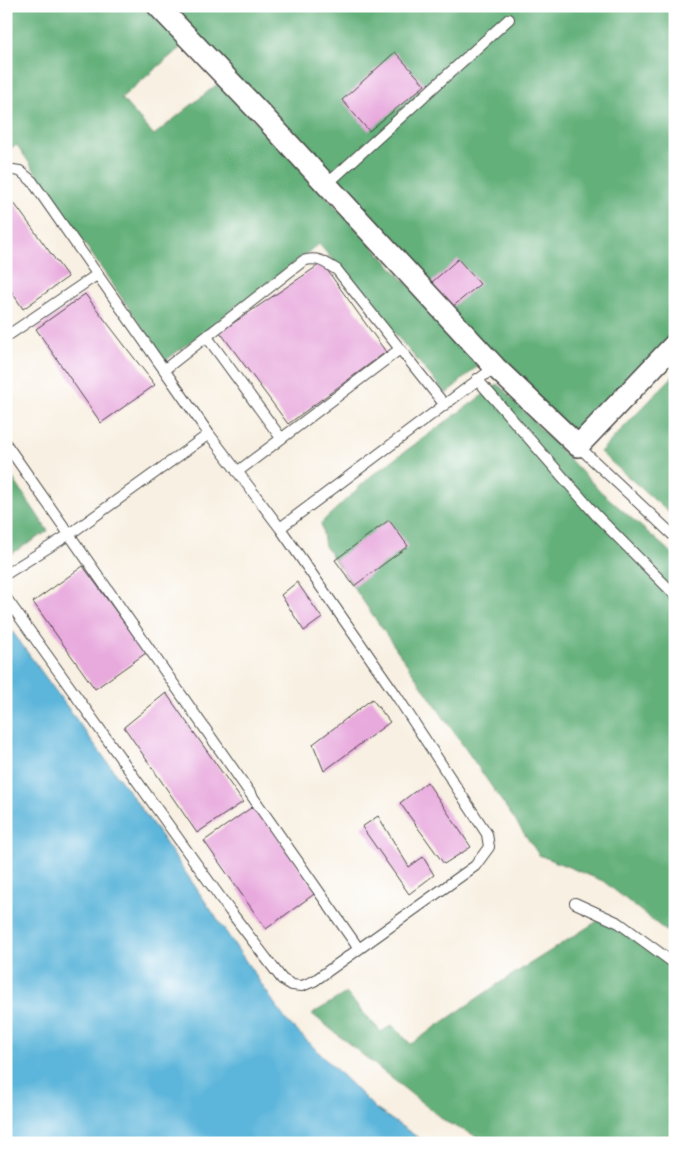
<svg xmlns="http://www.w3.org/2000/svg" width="681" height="1149" viewBox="0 0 681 1149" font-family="'Gochi Hand',sans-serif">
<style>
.forest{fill:#64b07a;stroke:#486e52}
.water{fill:#5cb5da;stroke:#447082}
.building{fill:#e8a9dd}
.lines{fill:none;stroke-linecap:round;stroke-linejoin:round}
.lane-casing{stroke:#4a4946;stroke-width:12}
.street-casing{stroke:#4a4946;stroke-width:24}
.lane{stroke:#fff;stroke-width:10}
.street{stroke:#fff;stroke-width:21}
</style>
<rect width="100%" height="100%" fill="#fff"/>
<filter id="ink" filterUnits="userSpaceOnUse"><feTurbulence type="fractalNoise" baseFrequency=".02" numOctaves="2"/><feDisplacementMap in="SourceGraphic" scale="10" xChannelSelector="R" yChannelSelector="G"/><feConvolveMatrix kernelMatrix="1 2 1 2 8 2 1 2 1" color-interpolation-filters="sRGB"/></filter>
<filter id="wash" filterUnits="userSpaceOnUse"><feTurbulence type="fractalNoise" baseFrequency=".0096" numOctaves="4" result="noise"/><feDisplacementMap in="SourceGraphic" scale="20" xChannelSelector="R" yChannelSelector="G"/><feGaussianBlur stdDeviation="1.12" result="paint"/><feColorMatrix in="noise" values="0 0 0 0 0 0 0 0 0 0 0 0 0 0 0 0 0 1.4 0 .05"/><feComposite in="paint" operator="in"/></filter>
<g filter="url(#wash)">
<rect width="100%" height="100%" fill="#f8f0e2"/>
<!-- forest -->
<path class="forest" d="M 6,6 L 148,6 L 186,43 L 121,98 L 154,135 L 220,82 L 481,363 L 446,394 L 319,244 L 165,361 L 17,145 L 6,150 Z
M 158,6 L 675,6 L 675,344 L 578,446 Z
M 675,374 L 675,518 L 600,452 Z
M 498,384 L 599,490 L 675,556 L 675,938 L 603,881 L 539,855 L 325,546 L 321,523 L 371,476 Z
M 6,468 L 48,531 L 6,557 Z
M 607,915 L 675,964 L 675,1143 L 491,1143 L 446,1122 L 312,1014 L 346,993 L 381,1032 L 392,1025 L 411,1044 L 498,984 Z"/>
<!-- water -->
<path class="water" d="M 6,623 L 154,826 L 285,1019 L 376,1109 L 426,1143 L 6,1143 Z"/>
<g id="blocks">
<!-- building -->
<path class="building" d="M 395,52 L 425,85 L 369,131 L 342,100 Z
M 14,203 L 68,277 L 23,309 L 6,283 L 6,209 Z
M 458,259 L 480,284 L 451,308 L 431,283 Z
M 322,263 L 386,352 L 288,424 L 220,332 Z
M 85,294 L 155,385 L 101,423 L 36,329 Z
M 389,520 L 408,546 L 354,586 L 335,560 Z
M 83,566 L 146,653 L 95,689 L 33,602 Z
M 297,582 L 322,618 L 304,631 L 281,595 Z
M 166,693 L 243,802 L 197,833 L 124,727 Z
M 372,699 L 390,722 L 324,771 L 313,744 Z
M 427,782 L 471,847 L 444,864 L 400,803 Z
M 255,805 L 317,892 L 266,929 L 204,841 Z
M 378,816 L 409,867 L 423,857 L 434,875 L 409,894 L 362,827 Z"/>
</g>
</g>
<g filter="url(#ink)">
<use href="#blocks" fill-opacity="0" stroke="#4a4946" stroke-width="1"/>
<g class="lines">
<!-- lane casing -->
<g class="lane-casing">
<path id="lane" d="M 6,169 L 20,171 L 32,181 L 209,434 L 280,528 L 396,695 L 487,834 L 489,847 L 475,866 L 314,981 L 302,986 L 292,985 L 282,979 L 230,911 L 6,598
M 326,185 L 509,19
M 10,334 L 98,274
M 207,337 L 281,438
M 165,369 L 303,261 C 317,256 325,262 337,270 L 444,404
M 477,379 L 596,515 L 675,595
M 6,444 L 359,949
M 578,446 L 675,537
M 237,472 L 400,349
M 280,528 L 495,367
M 6,574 L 70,534 L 209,434
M 575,903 L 619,923 L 675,964"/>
</g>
<!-- street casing -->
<g class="street-casing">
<path id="street" d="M 158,6 L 264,117 L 495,367 L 578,446 L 675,344"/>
</g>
<!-- lane -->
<use href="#lane" class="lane"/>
<!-- street -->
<use href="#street" class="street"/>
</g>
</g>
<!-- margin -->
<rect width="681" height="1149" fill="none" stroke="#fff" stroke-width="25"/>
</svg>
